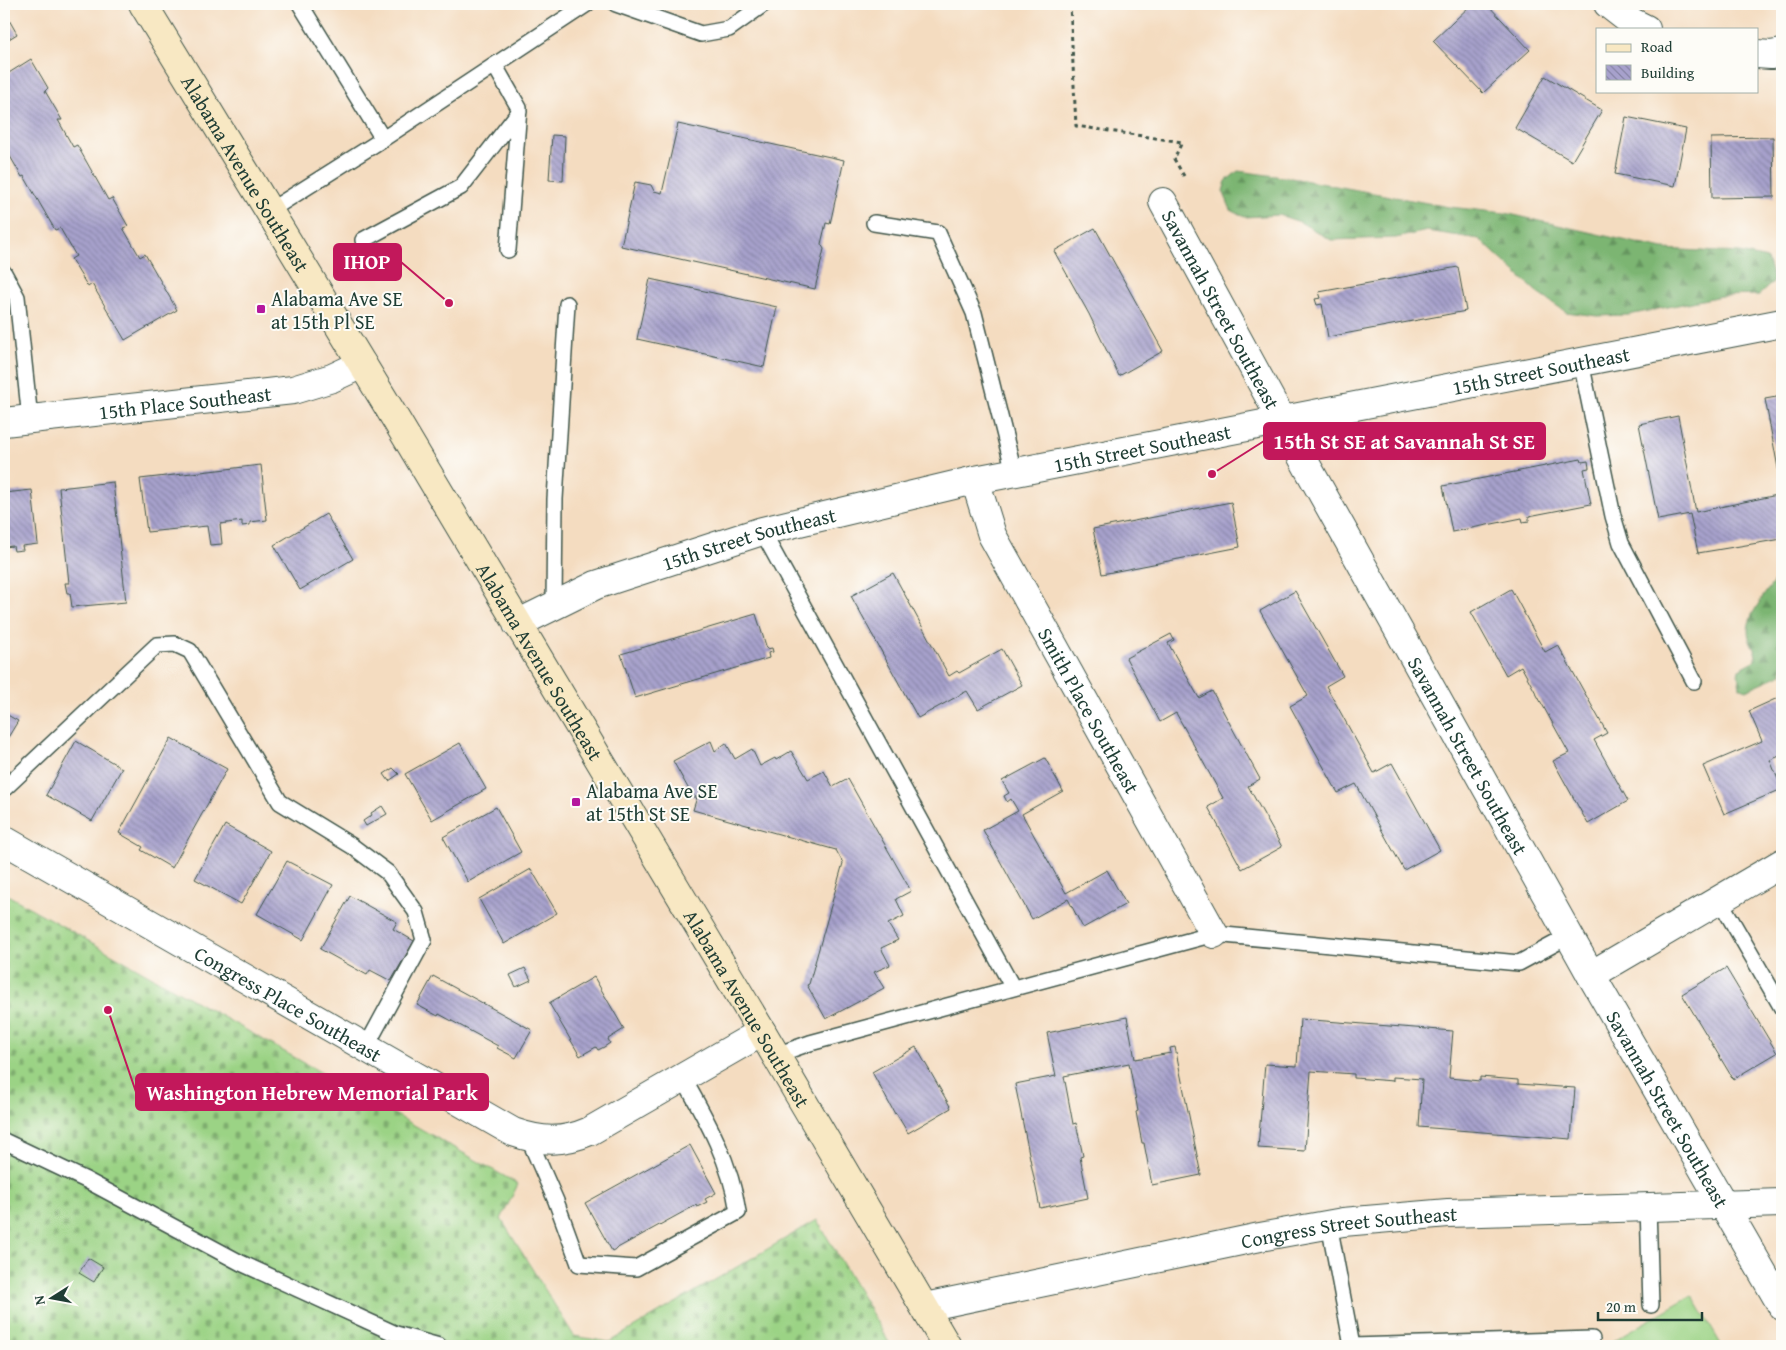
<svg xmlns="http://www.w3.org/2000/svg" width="1786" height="1350" viewBox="0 0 1786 1350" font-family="'Gentium Book Plus',serif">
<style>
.forest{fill:url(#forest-firs);stroke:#4e7953}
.cemetery{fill:url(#cemetery-stones);stroke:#5d885c}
.green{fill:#9bd385;stroke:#5d885c}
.building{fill:url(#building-back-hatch)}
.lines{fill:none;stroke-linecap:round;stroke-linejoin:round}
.lane-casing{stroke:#3f5549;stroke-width:18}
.street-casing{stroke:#3f5549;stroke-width:30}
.secondary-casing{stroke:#3f5549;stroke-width:30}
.path{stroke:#3f5549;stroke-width:3;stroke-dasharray:4 4;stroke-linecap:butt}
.lane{stroke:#fff;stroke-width:15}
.street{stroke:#fff;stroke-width:28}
.secondary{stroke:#f8e8c3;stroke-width:28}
.poi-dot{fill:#b5179e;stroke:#fdfcf7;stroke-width:2}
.labels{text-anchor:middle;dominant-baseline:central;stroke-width:4;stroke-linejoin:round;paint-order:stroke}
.street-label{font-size:20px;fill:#1f3d34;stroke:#fdfcf7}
.poi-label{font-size:20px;fill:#1f3d34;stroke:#fdfcf7;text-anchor:start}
.leader{fill:none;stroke:#c2185b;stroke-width:2}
.callout-dot{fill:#c2185b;stroke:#fdfcf7;stroke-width:2}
.callout{fill:#c2185b;stroke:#c2185b;stroke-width:2}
.callout-label{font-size:21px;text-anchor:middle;font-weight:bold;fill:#fff}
</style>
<defs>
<pattern id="forest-firs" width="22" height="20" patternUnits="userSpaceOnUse" patternTransform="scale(1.25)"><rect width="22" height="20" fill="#7cb572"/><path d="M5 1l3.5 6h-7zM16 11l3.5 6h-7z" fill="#65945e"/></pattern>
<pattern id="cemetery-stones" width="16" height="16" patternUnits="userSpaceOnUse" patternTransform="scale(1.25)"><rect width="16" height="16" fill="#9bd385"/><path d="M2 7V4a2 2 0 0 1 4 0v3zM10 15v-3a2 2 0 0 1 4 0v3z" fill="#7eac6e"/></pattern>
<pattern id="building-back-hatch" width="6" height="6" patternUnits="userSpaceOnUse" patternTransform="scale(1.25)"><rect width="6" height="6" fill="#a7a1cc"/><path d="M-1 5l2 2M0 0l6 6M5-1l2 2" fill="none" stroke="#8784a6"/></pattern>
</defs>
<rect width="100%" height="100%" fill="#fdfcf7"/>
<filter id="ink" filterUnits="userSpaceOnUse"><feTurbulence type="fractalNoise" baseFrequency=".02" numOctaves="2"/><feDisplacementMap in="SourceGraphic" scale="10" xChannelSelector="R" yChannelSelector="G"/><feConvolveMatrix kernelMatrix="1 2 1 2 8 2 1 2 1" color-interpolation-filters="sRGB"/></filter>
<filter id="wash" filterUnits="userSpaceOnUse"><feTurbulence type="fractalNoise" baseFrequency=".0096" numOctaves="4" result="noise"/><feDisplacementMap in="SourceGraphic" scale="20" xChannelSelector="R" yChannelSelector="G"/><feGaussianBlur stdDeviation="1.12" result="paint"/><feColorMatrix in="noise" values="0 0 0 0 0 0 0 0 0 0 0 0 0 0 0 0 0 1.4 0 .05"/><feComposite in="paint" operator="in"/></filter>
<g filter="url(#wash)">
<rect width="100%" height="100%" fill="#f4dcc0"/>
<!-- forest -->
<path class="forest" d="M 1238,171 L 1298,179 L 1449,207 L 1505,213 L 1663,249 L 1740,253 L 1767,259 L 1774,281 L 1759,295 L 1721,296 L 1629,315 L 1597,316 L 1566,312 L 1538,293 L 1479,239 L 1427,231 L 1396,238 L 1331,240 L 1300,222 L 1279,215 L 1244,217 L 1231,210 L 1223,191 L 1226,181 Z
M 1782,574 L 1782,674 L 1746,690 L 1740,687 L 1738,674 L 1739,669 L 1756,660 C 1757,649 1748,642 1748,631 C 1748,626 1750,619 1752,615 C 1757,605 1773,580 1782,574 Z"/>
<!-- cemetery -->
<path class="cemetery" d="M 4,893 L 518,1184 L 501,1219 L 574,1336 L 609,1342 L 817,1220 L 891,1346 L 4,1346 Z"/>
<!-- green -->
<path class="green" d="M 1692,1295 L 1722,1346 L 1604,1346 Z"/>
<g id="blocks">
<!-- building -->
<path class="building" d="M 1472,4 L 1487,4 L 1530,50 L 1483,93 L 1433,41 Z
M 4,11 L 17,34 L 4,42 Z
M 31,59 L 48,88 L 45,91 L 62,120 L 58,120 L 73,147 L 77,145 L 108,200 L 112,198 L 128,226 L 123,228 L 140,257 L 145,254 L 177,310 L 125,340 L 92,284 L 88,287 L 71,259 L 76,256 L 60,228 L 55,230 L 24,176 L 22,177 L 7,151 L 9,149 L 4,139 L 4,76 Z
M 1545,76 L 1602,110 L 1572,161 L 1515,128 Z
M 1626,117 L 1686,129 L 1675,186 L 1615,174 Z
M 678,124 L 844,160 L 830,224 L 826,223 L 821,244 L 824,249 L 815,289 L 621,246 L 635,182 L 651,185 L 654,191 L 662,193 Z
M 552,135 L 565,136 L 563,181 L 549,180 Z
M 1773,137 L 1774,197 L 1712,198 L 1711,138 Z
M 1095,228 L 1163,351 L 1119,376 L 1089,314 L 1054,251 Z
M 1458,267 L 1466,311 L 1328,337 L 1322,304 L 1317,305 L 1315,299 L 1321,298 L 1319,292 Z
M 650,279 L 777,307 L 764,367 L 637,339 Z
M 1782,396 L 1782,484 L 1781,484 L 1765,399 Z
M 1678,416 L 1696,512 L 1782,494 L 1782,539 L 1698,553 L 1690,514 L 1658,520 L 1639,424 Z
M 1581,459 L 1582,462 L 1588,461 L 1589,468 L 1584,469 L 1591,504 L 1529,516 L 1529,521 L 1523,522 L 1522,518 L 1452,532 L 1443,486 Z
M 261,465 L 267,520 L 250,522 L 250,525 L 242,526 L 242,521 L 220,524 L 222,544 L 210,545 L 207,526 L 147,532 L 140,479 Z
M 113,482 L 126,602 L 72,607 L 70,593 L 67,593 L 65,583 L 69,583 L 59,488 Z
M 32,490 L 38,544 L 22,546 L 23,550 L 14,551 L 13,546 L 4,547 L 4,493 Z
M 1231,502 L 1240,547 L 1102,574 L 1093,529 Z
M 326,514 L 353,559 L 300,590 L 274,545 Z
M 893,573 L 949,676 L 957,671 L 959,673 L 1002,649 L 1022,685 L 978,709 L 967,691 L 918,718 L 851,596 Z
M 1511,589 L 1545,652 L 1558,645 L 1607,733 L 1594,740 L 1628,801 L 1588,824 L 1553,761 L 1569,753 L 1521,666 L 1506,675 L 1471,612 Z
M 1295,591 L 1343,676 L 1326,686 L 1374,773 L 1392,763 L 1440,850 L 1404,870 L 1356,784 L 1338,793 L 1290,706 L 1308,696 L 1260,611 Z
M 756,614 L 767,649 L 772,648 L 773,652 L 768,653 L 769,658 L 635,698 L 621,654 Z
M 1171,634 L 1174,640 L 1168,643 L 1199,698 L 1212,691 L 1260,779 L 1248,786 L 1282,847 L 1242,869 L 1208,807 L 1223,798 L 1176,713 L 1160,722 L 1126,658 Z
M 1782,696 L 1782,755 L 1770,760 L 1782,789 L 1724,814 L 1703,766 L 1762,741 L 1749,711 Z
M 4,713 L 18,721 L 4,744 Z
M 171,738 L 227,769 L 172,868 L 141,850 L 143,847 L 119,833 Z
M 76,741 L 122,768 L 92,821 L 46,795 Z
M 711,741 L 715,751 L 726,743 L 735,759 L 752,749 L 760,766 L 775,758 L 776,760 L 791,751 L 808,779 L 824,771 L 833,787 L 848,779 L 911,891 L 896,899 L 904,916 L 888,924 L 898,940 L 881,948 L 890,965 L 874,972 L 884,988 L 826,1019 L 807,985 L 809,984 L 843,863 L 836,850 L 693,810 L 697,797 L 693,797 L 673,761 Z
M 460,743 L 486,789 L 432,820 L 405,774 Z
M 1045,758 L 1063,791 L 1022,814 L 1066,893 L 1107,870 L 1126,904 L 1083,928 L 1068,899 L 1032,919 L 983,830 L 1018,811 L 1011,799 L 1007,802 L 1004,796 L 1009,793 L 1002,781 Z
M 393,768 L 399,774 L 389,781 L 384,774 Z
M 382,806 L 387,814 L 366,826 L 363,821 L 372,815 L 371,813 Z
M 496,807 L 521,852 L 468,882 L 443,837 Z
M 225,825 L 271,851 L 241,904 L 195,879 Z
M 287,861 L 333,885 L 303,940 L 257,914 Z
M 531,869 L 557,913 L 504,944 L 479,899 Z
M 350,896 L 397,922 L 393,929 L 414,941 L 391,981 L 370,970 L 367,975 L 320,949 Z
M 525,968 L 531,980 L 516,987 L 510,975 Z
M 1726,968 L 1777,1053 L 1733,1079 L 1682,994 Z
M 433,976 L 532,1030 L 516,1058 L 497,1048 L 498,1046 L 439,1014 L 438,1016 L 417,1005 Z
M 594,977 L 624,1029 L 608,1039 L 610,1043 L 604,1047 L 598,1050 L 596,1047 L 580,1056 L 549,1003 Z
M 1127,1017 L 1135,1059 L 1171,1053 L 1170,1048 L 1175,1047 L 1201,1175 L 1152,1185 L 1144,1143 L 1142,1143 L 1136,1112 L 1138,1111 L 1129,1063 L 1064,1076 L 1073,1124 L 1076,1123 L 1083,1156 L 1080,1157 L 1088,1198 L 1040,1208 L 1015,1084 L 1056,1076 L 1047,1033 Z
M 1300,1019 L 1453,1031 L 1449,1078 L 1480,1081 L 1480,1077 L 1518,1080 L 1518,1084 L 1575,1088 L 1571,1139 L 1419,1127 L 1422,1079 L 1393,1077 L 1393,1081 L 1354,1078 L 1354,1074 L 1311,1071 L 1305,1151 L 1258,1148 L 1265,1064 L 1297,1066 Z
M 916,1047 L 951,1108 L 908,1133 L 896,1113 L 895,1114 L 872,1072 Z
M 690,1145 L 716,1193 L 705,1199 L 707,1202 L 697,1207 L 696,1205 L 612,1251 L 585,1203 Z
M 88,1258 L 103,1267 L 94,1282 L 79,1273 Z"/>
</g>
</g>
<g filter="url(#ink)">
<use href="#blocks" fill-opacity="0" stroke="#3f5549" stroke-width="1"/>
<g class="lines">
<!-- lane casing -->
<g class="lane-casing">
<path id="lane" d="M 300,4 L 383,139
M 616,4 L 701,34 L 729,29 L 764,4
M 495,66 L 519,108 L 508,250
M 269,211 L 383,139 L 587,4
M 874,223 L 938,233 L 974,313 L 1014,472
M 363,240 L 461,187 L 519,112
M 4,273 L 17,297 L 30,419
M 1581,362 L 1613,516 L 1621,543 L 1694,681
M 762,531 L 1013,988
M 554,605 L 555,499 L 567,304
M 4,789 L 157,645 L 175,644 L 190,651 L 280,802 L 352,846 L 388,873 L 416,912 L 424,940 L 366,1047
M 1719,899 L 1782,1008
M 776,1055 L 810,1043 L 1214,934 L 1519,963 L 1569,936
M 528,1137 L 556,1201 L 579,1264 L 636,1268 L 738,1212 C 731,1163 707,1120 683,1078
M 4,1141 L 86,1180 L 241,1263 L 396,1334 L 439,1346
M 1648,1206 L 1651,1305
M 1329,1224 L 1352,1346 L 1592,1339"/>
</g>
<!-- street casing -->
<g class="street-casing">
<g id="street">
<path d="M 1608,4 L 1630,21 L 1646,29"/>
<path d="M 1757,54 L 1771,55 L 1782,53"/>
<path id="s1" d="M 1163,202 L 1308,468 L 1591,975 L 1782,1306"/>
<path id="s2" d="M 4,422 L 293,390 L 332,378 L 362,364"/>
<path id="s3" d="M 975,480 L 992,535 L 1214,934"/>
<path id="s4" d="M 517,624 L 596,585 L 762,531 L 975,480 L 1782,323"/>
<path id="s5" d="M 4,840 L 513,1132 C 542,1142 562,1143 590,1131 L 762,1032"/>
<path d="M 1591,975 L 1782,863"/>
<path id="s6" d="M 925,1307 L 1260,1237 L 1343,1222 L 1448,1213 L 1782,1203"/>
</g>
</g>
<!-- secondary casing -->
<g class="secondary-casing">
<g id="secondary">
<path id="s7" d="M 143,4 L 389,408 L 762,1032 L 947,1346"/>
</g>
</g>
<!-- path -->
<path class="path" d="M 1070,4 L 1076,126 L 1182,142 L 1174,159 L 1184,176"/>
<!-- lane -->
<use href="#lane" class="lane"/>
<!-- street -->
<use href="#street" class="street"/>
<!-- secondary -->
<use href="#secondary" class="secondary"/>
</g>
</g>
<!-- markers -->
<g class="poi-dot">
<rect x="256" y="304" width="10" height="10" rx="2.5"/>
<rect x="571" y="797" width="10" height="10" rx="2.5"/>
</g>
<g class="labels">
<!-- street labels -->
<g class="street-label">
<text stroke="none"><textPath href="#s7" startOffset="198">Alabama Avenue Southeast</textPath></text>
<text stroke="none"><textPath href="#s1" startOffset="122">Savannah Street Southeast</textPath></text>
<text stroke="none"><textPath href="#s4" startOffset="1058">15th Street Southeast</textPath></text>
<text stroke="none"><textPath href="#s2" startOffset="182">15th Place Southeast</textPath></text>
<text stroke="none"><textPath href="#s4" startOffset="652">15th Street Southeast</textPath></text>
<text stroke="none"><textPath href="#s4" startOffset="248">15th Street Southeast</textPath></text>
<text stroke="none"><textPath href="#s7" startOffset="768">Alabama Avenue Southeast</textPath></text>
<text stroke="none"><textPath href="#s3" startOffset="258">Smith Place Southeast</textPath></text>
<text stroke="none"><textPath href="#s1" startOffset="632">Savannah Street Southeast</textPath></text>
<text stroke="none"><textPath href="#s5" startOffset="328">Congress Place Southeast</textPath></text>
<text stroke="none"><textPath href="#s7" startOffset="1172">Alabama Avenue Southeast</textPath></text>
<text stroke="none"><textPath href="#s1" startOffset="1038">Savannah Street Southeast</textPath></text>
<text stroke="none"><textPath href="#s6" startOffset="432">Congress Street Southeast</textPath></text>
</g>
<!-- poi labels -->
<g class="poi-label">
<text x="271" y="298">Alabama Ave SE<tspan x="271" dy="23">at 15th Pl SE</tspan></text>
<text x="586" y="790">Alabama Ave SE<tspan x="586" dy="23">at 15th St SE</tspan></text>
</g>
</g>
<!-- callouts -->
<path class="leader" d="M449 303L401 262M1212 474L1264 441M108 1010L136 1092"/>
<g class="callout-dot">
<circle cx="449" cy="303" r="5"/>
<circle cx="1212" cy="474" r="5"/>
<circle cx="108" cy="1010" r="5"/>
</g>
<g class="callout">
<rect x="334" y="244" width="67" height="36" rx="5"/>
<rect x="1264" y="423" width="281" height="36" rx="5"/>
<rect x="136" y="1074" width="352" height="36" rx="5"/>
</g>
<g class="callout-label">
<text x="367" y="269">IHOP</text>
<text x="1404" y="449">15th St SE at Savannah St SE</text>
<text x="312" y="1100">Washington Hebrew Memorial Park</text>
</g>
<!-- margin -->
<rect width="1786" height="1350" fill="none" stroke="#fdfcf7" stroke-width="20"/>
<!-- legend -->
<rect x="1596" y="28" width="162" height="65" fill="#fdfcf7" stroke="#a4b0a9"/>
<rect x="1606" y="44" width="25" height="8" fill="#f8e8c3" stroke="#a4b0a9"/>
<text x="1641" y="52" font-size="15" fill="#1f3d34">Road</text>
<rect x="1606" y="65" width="25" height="15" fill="url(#building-back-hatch)" stroke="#a4b0a9"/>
<text x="1641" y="78" font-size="15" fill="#1f3d34">Building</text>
<!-- north arrow -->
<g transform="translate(52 1298) rotate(259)" stroke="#fdfcf7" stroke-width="4" paint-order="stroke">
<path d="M0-4L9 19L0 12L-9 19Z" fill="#1f3d34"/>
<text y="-8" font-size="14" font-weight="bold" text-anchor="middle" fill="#1f3d34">N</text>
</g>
<!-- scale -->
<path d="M1598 1312v8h104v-8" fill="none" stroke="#1f3d34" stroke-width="2.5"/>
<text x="1606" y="1312" font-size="15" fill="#1f3d34" stroke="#fdfcf7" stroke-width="4" paint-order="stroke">20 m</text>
</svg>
